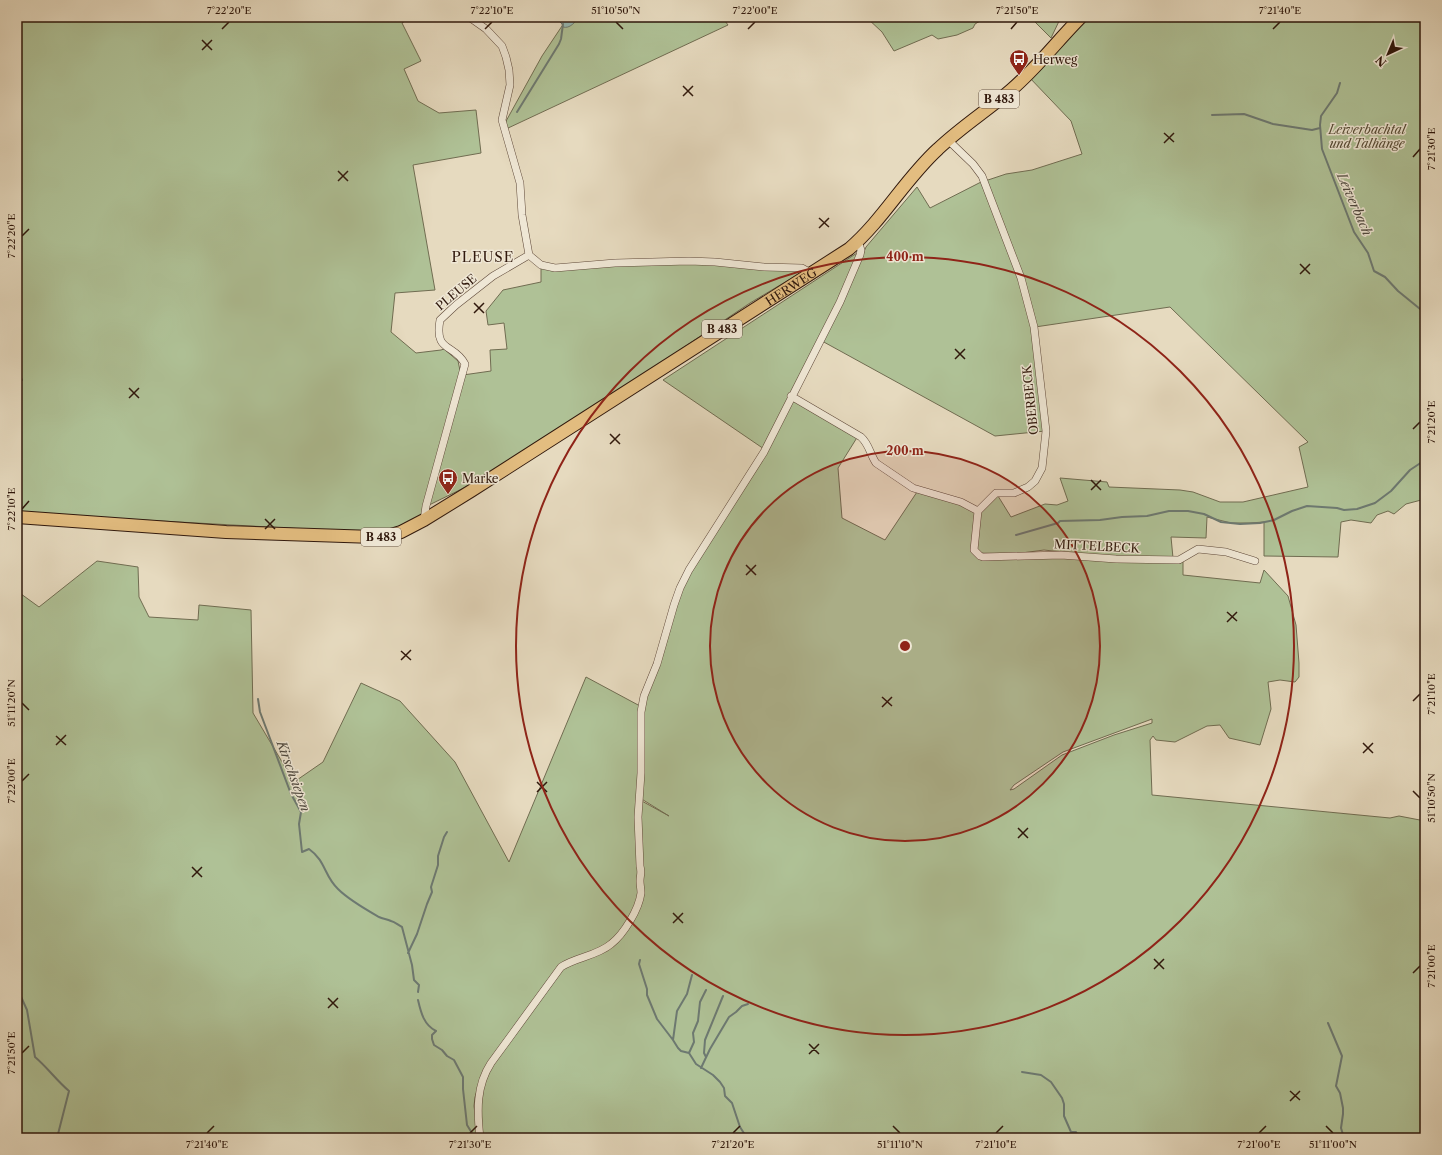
<svg xmlns="http://www.w3.org/2000/svg" width="1442" height="1155" viewBox="0 0 1442 1155" font-family="'Libre Caslon Text',serif">
<style>
.green{fill:#afc196;stroke:#706c51;fill-rule:evenodd}
.water{fill:#96bab5;stroke:#6d7971}
.lines{fill:none;stroke-linecap:round;stroke-linejoin:round}
.stream{stroke:#6d7971;stroke-width:2}
.minor-casing{stroke:#5e4839;stroke-width:8}
.primary-casing{stroke:#30180c;stroke-width:14}
.minor{stroke:#efe7d5;stroke-width:7}
.primary{stroke:#e3bd80;stroke-width:12}
.ticks{fill:none;stroke:#30180c;stroke-width:1.5}
.ring{fill:none;stroke:#8f2418;stroke-width:2}
.labels{text-anchor:middle;dominant-baseline:central;stroke-width:3;stroke-linejoin:round;paint-order:stroke}
.shield{fill:#efe7d5;stroke:#695648;stroke-width:1}
.shield-label{font-size:11px;font-weight:bold;fill:#30180c}
.poi-label{font-size:12px;fill:#30180c;stroke:#efe7d5;text-anchor:start}
.park-label{font-size:12px;font-style:italic;fill:#564b35;stroke:#efe7d5}
.street-label{font-size:12px;fill:#30180c;stroke:#efe7d5}
.water-label{font-size:13px;font-style:italic;fill:#4f493f;stroke:#efe7d5}
.quarter-label{font-size:14px;letter-spacing:1px;fill:#30180c;stroke:#efe7d5}
.centre{fill:#8f2418;stroke:#efe7d5;stroke-width:2}
.ring-label{font-size:12px;text-anchor:middle;font-weight:bold;fill:#8f2418;stroke:#efe7d5;stroke-width:3;stroke-linejoin:round;paint-order:stroke}
.neatline{fill:none;stroke:#30180c;stroke-width:1.5}
.ticks-label{font-size:10px;text-anchor:middle;fill:#30180c}
</style>
<rect width="100%" height="100%" fill="#e6dabf"/>
<filter id="stains"><feTurbulence type="fractalNoise" baseFrequency=".005" numOctaves="4"/><feColorMatrix values="0 0 0 0 .2 0 0 0 0 .09 0 0 0 0 .02 0 0 0 .5 -.17"/></filter>
<radialGradient id="worn" r=".72"><stop offset=".6" stop-color="#630" stop-opacity="0"/><stop offset="1" stop-color="#630" stop-opacity=".3"/></radialGradient>
<!-- green -->
<path class="green" d="M 17,17 L 411,17 L 402,23 L 421,61 L 404,69 L 418,101 L 439,113 L 476,110 L 481,153 L 413,165 L 435,290 L 395,293 L 391,332 L 416,353 L 441,350 L 444,349 L 458,361 L 461,375 L 421,517 L 389,530 L 359,532 L 17,513 Z
M 568,17 L 722,17 L 728,25 L 506,129 L 505,123 L 542,56 Z
M 866,17 L 983,17 L 980,21 L 975,24 L 973,28 L 957,35 L 938,39 L 932,35 L 894,51 L 882,32 Z
M 1030,17 L 1061,17 L 1051,38 Z
M 1083,17 L 1425,17 L 1425,499 L 1406,504 L 1394,514 L 1388,511 L 1377,515 L 1371,523 L 1351,520 L 1341,522 L 1338,557 L 1264,556 L 1264,522 L 1250,523 L 1231,523 L 1207,517 L 1206,538 L 1171,537 L 1173,558 L 1172,559 L 1115,558 L 1044,550 L 1014,554 L 975,553 L 982,557 L 1061,555 L 1116,560 L 1180,562 L 1183,561 L 1183,575 L 1260,583 L 1264,570 L 1288,596 L 1296,625 L 1299,663 L 1299,677 L 1295,682 L 1280,680 L 1268,682 L 1271,709 L 1260,745 L 1229,738 L 1220,725 L 1207,726 L 1175,742 L 1156,740 L 1153,736 L 1150,740 L 1152,795 L 1390,818 L 1399,816 L 1425,821 L 1425,1138 L 481,1138 C 480,1112 477,1085 492,1063 L 562,968 L 605,948 L 612,945 L 622,933 L 621,932 C 617,936 614,941 610,944 C 594,955 572,956 557,968 L 484,1070 L 475,1097 L 474,1106 L 478,1138 L 17,1138 L 17,591 L 39,607 L 97,561 L 138,567 L 139,597 L 149,617 L 198,620 L 199,605 L 251,610 L 253,713 L 294,782 L 323,762 L 361,683 L 400,701 L 455,762 L 509,862 L 586,677 L 640,706 L 637,800 L 640,800 L 669,816 L 640,798 L 642,707 L 658,666 L 671,618 L 683,586 L 708,543 L 769,445 L 793,399 L 858,436 L 838,468 L 842,518 L 885,540 L 917,492 C 933,495 966,499 976,511 L 973,538 L 974,551 L 977,542 L 980,510 L 998,496 L 1011,517 L 1045,504 L 1057,505 L 1068,501 L 1060,478 L 1107,482 L 1109,487 L 1180,490 L 1193,492 L 1220,502 L 1243,502 L 1308,487 L 1299,447 L 1308,442 L 1170,307 L 1035,327 L 1022,277 L 985,181 L 1006,174 L 1032,170 L 1082,154 L 1071,121 L 1028,76 ZM 1152,719 L 1152,723 L 1114,735 L 1062,755 L 1014,789 L 1010,790 L 1014,785 L 1063,752 Z
M 983,181 L 1007,243 L 1033,327 L 1045,431 L 995,436 L 822,341 L 850,285 L 866,247 L 917,187 L 930,208 Z
M 857,253 L 848,282 L 764,449 L 663,380 Z
M 690,263 L 799,271 L 802,272 L 750,303 L 620,390 L 470,485 L 427,506 L 463,375 L 491,371 L 490,350 L 507,349 L 504,323 L 488,325 L 486,311 L 503,290 L 541,282 L 541,266 Z"/>
<!-- water -->
<path class="water" d="M 555,17 L 579,17 C 575,22 570,29 563,27 L 562,24 Z"/>
<g class="lines">
<!-- stream -->
<path class="stream" d="M 1340,83 L 1337,93 L 1321,116 L 1320,125 L 1322,149 L 1354,232 L 1368,253 L 1374,271 L 1385,277 L 1398,291 L 1425,313
M 517,112 L 559,44 L 561,39 L 563,24
M 1212,115 L 1244,114 L 1273,124 L 1312,130 L 1320,128
M 17,370 L 22,380
M 1425,452 L 1424,454 L 1425,460
M 1016,535 L 1058,523 L 1060,521 L 1100,520 L 1122,517 L 1147,516 L 1169,511 L 1188,511 L 1204,514 L 1221,522 L 1240,524 L 1260,523 L 1274,520 L 1292,511 L 1307,506 L 1337,508 L 1344,510 L 1357,509 L 1375,503 L 1391,491 L 1410,470 L 1425,460
M 258,699 L 260,712 L 291,794 L 301,812 L 299,824 L 302,852 L 309,849 C 326,861 324,876 338,889 C 349,900 365,909 379,917 C 383,919 387,919 391,921 C 395,922 398,925 402,927 L 412,965 L 414,980 L 419,985 L 418,992
M 408,953 L 417,934 L 427,904 L 432,892 L 431,887 L 438,865 L 438,856 L 444,837 L 447,832
M 640,960 L 639,964 L 647,989 L 647,995 L 657,1019 L 673,1040 L 678,1048 L 681,1051 L 689,1053 L 696,1064 L 713,1075 L 720,1082 L 724,1088 L 725,1096 L 732,1103 L 740,1127 L 747,1138
M 17,988 L 27,1010 L 35,1057 C 48,1068 56,1080 69,1091 L 57,1138
M 418,1000 C 421,1013 424,1025 436,1031 L 432,1035 L 432,1039 L 434,1045 L 442,1050 L 447,1056 L 454,1060 L 463,1077 L 463,1089 L 467,1125 L 475,1138
M 1328,1023 L 1342,1056 L 1336,1086 L 1340,1093 L 1343,1108 L 1343,1114 L 1341,1128 L 1344,1138
M 673,1040 L 677,1011 L 687,994 L 692,975
M 689,1053 L 694,1042 L 693,1033 L 698,1021 L 700,1002 L 706,990
M 706,1057 L 704,1053 L 705,1040 L 723,996
M 701,1068 L 710,1049 L 729,1017 L 736,1012 L 742,1006 L 748,1004
M 1022,1072 L 1041,1075 L 1051,1082 L 1062,1098 L 1064,1104 L 1064,1116 L 1071,1132 L 1076,1132 L 1079,1138"/>
<!-- minor casing -->
<g class="minor-casing">
<path id="minor" d="M 469,17 L 486,29 L 502,46 L 506,57 L 509,70 L 510,85 L 502,120 L 520,183 L 522,215 L 529,255
M 791,396 L 861,437 C 869,444 870,454 876,463 L 913,488 L 961,502 L 978,511 L 996,493 L 1014,493 L 1028,487 L 1035,481 L 1042,468 L 1046,431 L 1034,327 L 1021,278 L 982,176 L 973,164 L 948,140
M 978,511 L 974,550 L 980,556 L 983,557 L 1061,555 L 1116,559 L 1179,560 L 1198,549 L 1226,552 L 1255,561
M 424,520 L 426,506 L 465,364 C 454,343 434,353 440,320 L 456,305 L 493,276 L 529,255 L 541,265 L 555,268 L 615,263 L 689,261 L 715,262 L 764,267 L 802,268 L 811,273
M 480,1138 C 477,1111 476,1086 491,1063 L 561,967 C 576,957 597,956 611,944 C 624,934 639,909 641,893 C 641,889 640,885 640,881 C 640,875 642,873 640,866 L 638,817 L 641,773 L 641,712 L 644,696 L 657,664 L 674,605 L 680,588 L 689,570 L 764,452 L 840,302 L 860,255 L 861,250 L 858,241"/>
</g>
<!-- primary casing -->
<g class="primary-casing">
<g id="primary">
<path id="s1" d="M 17,517 L 226,532 L 374,537 L 391,535 L 401,532 L 424,520 L 471,491 L 849,249 C 883,220 905,179 938,149 C 961,127 988,110 1011,90 C 1037,68 1057,41 1081,17"/>
</g>
</g>
<!-- minor -->
<use href="#minor" class="minor"/>
<!-- primary -->
<use href="#primary" class="primary"/>
</g>
<!-- ticks -->
<path class="ticks" d="M 616,22 L 623,29M 222,29 L 229,22M 485,29 L 492,22M 748,29 L 755,22M 1011,29 L 1017,22M 1273,29 L 1280,22M 202,40 L 212,50M 202,50 L 212,40M 683,86 L 693,96M 683,96 L 693,86M 1164,133 L 1174,142M 1164,143 L 1174,133M 1413,157 L 1420,149M 338,171 L 348,181M 338,181 L 348,171M 819,218 L 829,227M 819,228 L 829,218M 22,236 L 29,229M 1300,264 L 1310,274M 1300,274 L 1310,264M 474,303 L 484,313M 474,313 L 484,303M 955,349 L 965,359M 955,359 L 965,349M 129,388 L 139,398M 129,398 L 139,388M 1413,429 L 1420,422M 610,434 L 620,444M 610,444 L 620,434M 1091,480 L 1101,490M 1091,490 L 1101,480M 22,509 L 29,501M 265,519 L 275,529M 265,529 L 275,519M 746,565 L 756,575M 746,575 L 756,565M 1227,612 L 1237,621M 1227,622 L 1237,612M 401,651 L 411,660M 401,660 L 411,650M 882,697 L 892,706M 1413,701 L 1420,694M 22,703 L 29,710M 882,707 L 892,697M 56,736 L 66,745M 1363,743 L 1373,753M 56,745 L 66,735M 1363,753 L 1373,743M 22,781 L 29,774M 537,782 L 547,792M 1413,791 L 1420,798M 537,792 L 547,782M 1018,828 L 1028,838M 1018,838 L 1028,828M 192,867 L 202,877M 192,877 L 202,867M 673,913 L 683,923M 673,923 L 683,913M 1154,959 L 1164,969M 1154,969 L 1164,959M 1413,973 L 1420,966M 328,998 L 338,1008M 328,1008 L 338,998M 809,1044 L 819,1054M 22,1053 L 29,1046M 809,1054 L 819,1044M 1290,1091 L 1300,1100M 1290,1101 L 1300,1091M 893,1126 L 900,1133M 1326,1126 L 1333,1133M 207,1133 L 214,1126M 470,1133 L 477,1126M 733,1133 L 740,1126M 996,1133 L 1003,1126M 1259,1133 L 1266,1126"/>
<!-- distance rings -->
<circle cx="905" cy="646" r="195" fill="#8f2418" fill-opacity=".12"/>
<g class="ring">
<circle cx="905" cy="646" r="195"/>
<circle cx="905" cy="646" r="389"/>
</g>
<!-- icons -->
<defs>
<g id="bus-pin" transform="scale(1)"><path d="M0 17L-7.5 6A9.5 9.5 0 1 1 7.5 6Z" fill="#8f2418" stroke="#efe7d5"/><path d="M-5-6H5V4H4V6H2V4H-2V6H-4V4H-5ZM-3.5-4V0h7V-4ZM-3.5 1.2v1.5H-2V1.2ZM2 1.2v1.5H3.5V1.2Z" fill="#fff"/></g>
</defs>
<g fill-rule="evenodd">
<use href="#bus-pin" x="1019" y="59"/>
<use href="#bus-pin" x="448" y="478"/>
</g>
<g class="labels">
<!-- shield labels -->
<g class="shield">
<rect x="979" y="90" width="40" height="18" rx="3"/>
<rect x="702" y="320" width="40" height="18" rx="3"/>
<rect x="361" y="528" width="40" height="18" rx="3"/>
</g>
<g class="shield-label">
<text x="999" y="99">B 483</text>
<text x="722" y="329">B 483</text>
<text x="381" y="537">B 483</text>
</g>
<!-- poi labels -->
<g class="poi-label">
<text x="1033" y="59">Herweg</text>
<text x="462" y="478">Marke</text>
</g>
<!-- park labels -->
<g class="park-label">
<text x="1367" y="129">Leiverbachtal<tspan x="1367" dy="14">und Talhänge</tspan></text>
</g>
<!-- street labels -->
<g class="street-label">
<text stroke="none"><textPath href="#s1" startOffset="846">HERWEG</textPath></text>
<text transform="translate(456 292) rotate(-40)">PLEUSE</text>
<text transform="translate(1030 400) rotate(-96)">OBERBECK</text>
<text transform="translate(1097 546) rotate(3)">MITTELBECK</text>
</g>
<!-- water labels -->
<g class="water-label">
<text transform="translate(1355 204) rotate(66)">Leiverbach</text>
<text transform="translate(294 776) rotate(70)">Kirschsiepen</text>
</g>
<!-- quarter labels -->
<g class="quarter-label">
<text x="483" y="257">PLEUSE</text>
</g>
</g>
<circle cx="905" cy="646" r="6" class="centre"/>
<g class="ring-label">
<text x="905" y="261">400 m</text>
<text x="905" y="455">200 m</text>
</g>
<!-- margin -->
<rect width="1442" height="1155" fill="none" stroke="#e6dabf" stroke-width="44"/>
<!-- north arrow -->
<g transform="translate(1388 54) rotate(224)" stroke="#efe7d5" stroke-width="3" paint-order="stroke">
<path d="M0-3L7 15L0 10L-7 15Z" fill="#30180c"/>
<text y="-6" font-size="11" font-weight="bold" text-anchor="middle" fill="#30180c">N</text>
</g>
<rect x="22" y="22" width="1398" height="1111" class="neatline"/>
<g class="ticks-label">
<text x="229" y="14">7°22'20"E</text>
<text x="492" y="14">7°22'10"E</text>
<text x="616" y="14">51°10'50"N</text>
<text x="755" y="14">7°22'00"E</text>
<text x="1017" y="14">7°21'50"E</text>
<text x="1280" y="14">7°21'40"E</text>
<text transform="translate(1431 149) rotate(-90)" y="4">7°21'30"E</text>
<text transform="translate(11 236) rotate(-90)" y="4">7°22'20"E</text>
<text transform="translate(1431 422) rotate(-90)" y="4">7°21'20"E</text>
<text transform="translate(11 509) rotate(-90)" y="4">7°22'10"E</text>
<text transform="translate(1431 694) rotate(-90)" y="4">7°21'10"E</text>
<text transform="translate(11 703) rotate(-90)" y="4">51°11'20"N</text>
<text transform="translate(11 781) rotate(-90)" y="4">7°22'00"E</text>
<text transform="translate(1431 798) rotate(-90)" y="4">51°10'50"N</text>
<text transform="translate(1431 966) rotate(-90)" y="4">7°21'00"E</text>
<text transform="translate(11 1053) rotate(-90)" y="4">7°21'50"E</text>
<text x="207" y="1148">7°21'40"E</text>
<text x="470" y="1148">7°21'30"E</text>
<text x="733" y="1148">7°21'20"E</text>
<text x="900" y="1148">51°11'10"N</text>
<text x="996" y="1148">7°21'10"E</text>
<text x="1259" y="1148">7°21'00"E</text>
<text x="1333" y="1148">51°11'00"N</text>
</g>
<rect width="100%" height="100%" filter="url(#stains)"/>
<rect width="100%" height="100%" fill="url(#worn)"/>
</svg>
